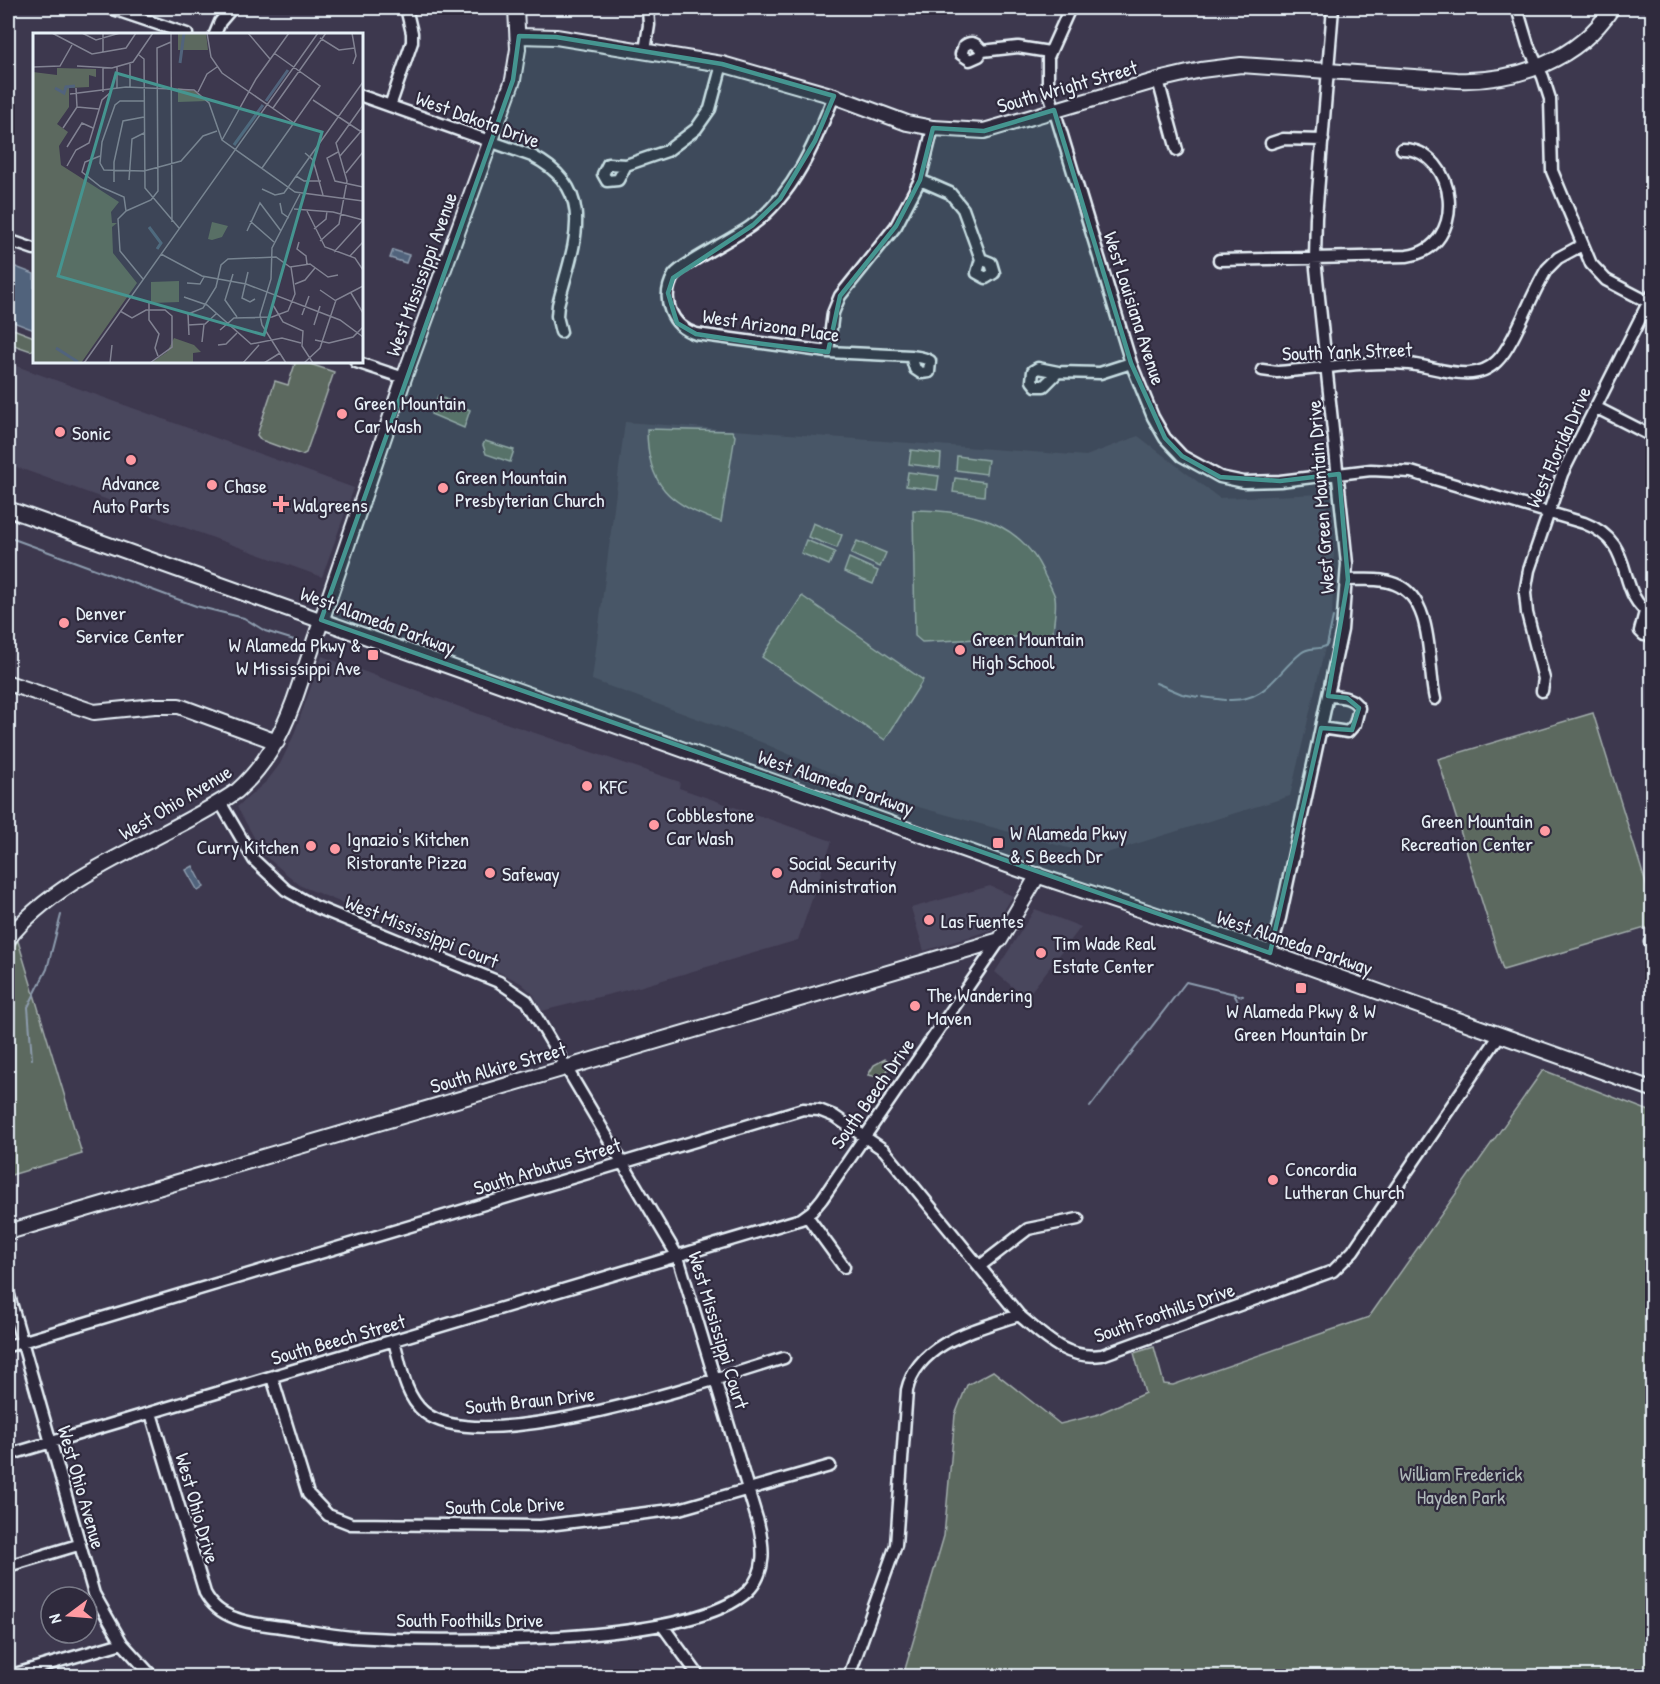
<svg xmlns="http://www.w3.org/2000/svg" width="1660" height="1684" viewBox="0 0 1660 1684" font-family="'Patrick Hand',sans-serif">
<style>
.built{fill:#4a465d}
.green{fill:#5c695f;stroke:#a2adac;stroke-width:1.5}
.water{fill:#51637c;stroke:#8d9cae;stroke-width:1.5}
.lines{fill:none;stroke-linecap:round;stroke-linejoin:round}
.stream{stroke:#8d9cae;stroke-width:2}
.street-casing{stroke:#e8f1f8;stroke-width:15}
.secondary-casing{stroke:#e8f1f8;stroke-width:18}
.street{stroke:#2f2a3d;stroke-width:10}
.secondary{stroke:#2f2a3d;stroke-width:14}
.marked{fill:#459590;fill-opacity:0.2;stroke:#459590;stroke-width:4.5;stroke-linejoin:round}
.poi-dot{fill:#ff9aa2;stroke:#2f2a3d;stroke-width:2}
.labels{text-anchor:middle;dominant-baseline:central;stroke-width:4.5;stroke-linejoin:round;paint-order:stroke}
.street-label{font-size:20px;fill:#e8f1f8;stroke:#2f2a3d}
.poi-label{font-size:20px;fill:#e8f1f8;stroke:#2f2a3d;text-anchor:start}
.park-label{font-size:20px;fill:#b0bbbb;stroke:#2f2a3d}
.inset-river{fill:none;stroke:#51637c;stroke-width:3}
.inset-road{fill:none;stroke:#818292;stroke-width:1.5}
.view{fill:#459590;fill-opacity:0.15;stroke:#459590;stroke-width:3}
.inset-edge{fill:none;stroke:#e8f1f8;stroke-width:3}
</style>
<rect width="100%" height="100%" fill="#3d384e"/>
<filter id="ink" filterUnits="userSpaceOnUse"><feTurbulence type="fractalNoise" baseFrequency=".0167" numOctaves="2"/><feDisplacementMap in="SourceGraphic" scale="12" xChannelSelector="R" yChannelSelector="G"/><feConvolveMatrix kernelMatrix="1 2 1 2 8 2 1 2 1" color-interpolation-filters="sRGB"/></filter>
<g filter="url(#ink)">
<!-- built -->
<path class="built" d="M 8,363 L 354,488 L 322,577 L 8,464 Z
M 625,422 L 1086,456 L 1138,436 L 1219,498 L 1325,494 L 1334,552 L 1332,618 L 1290,796 L 1097,856 L 893,800 L 761,742 L 592,680 Z
M 322,656 L 479,714 L 680,782 L 679,788 L 832,841 L 798,940 L 639,987 L 542,1011 L 534,995 L 521,983 L 479,962 L 480,960 L 301,886 L 264,855 L 237,807 L 267,781 L 280,764 L 293,737 Z
M 990,886 L 1013,896 L 991,930 L 924,951 L 911,908 Z
M 1035,909 L 1081,927 L 1026,998 L 995,972 Z"/>
<!-- green -->
<path class="green" d="M 8,327 L 34,337 L 34,349 L 31,351 L 8,343 Z
M 289,362 L 304,362 L 334,372 L 306,453 L 302,455 L 261,440 L 257,435 L 275,381 L 288,385 L 295,364 Z
M 438,396 L 470,410 L 464,428 L 431,414 Z
M 647,429 L 732,431 L 735,436 L 721,522 C 670,505 647,486 647,429 Z
M 485,441 L 514,450 L 510,462 L 486,454 L 483,445 Z
M 911,450 L 941,454 L 940,468 L 909,464 Z
M 957,456 L 988,460 L 986,474 L 956,470 Z
M 908,472 L 939,476 L 937,490 L 906,486 Z
M 955,478 L 985,482 L 984,496 L 953,492 Z
M 913,510 C 968,510 1022,520 1045,576 C 1048,582 1053,590 1055,597 C 1057,608 1053,623 1053,635 L 922,642 L 915,636 Z
M 813,523 L 842,535 L 837,548 L 808,537 Z
M 806,540 L 835,552 L 829,565 L 801,553 Z
M 857,541 L 886,553 L 880,567 L 851,554 Z
M 849,558 L 878,571 L 873,584 L 844,572 Z
M 802,596 L 923,680 L 885,740 L 762,657 Z
M 1593,713 L 1652,903 L 1652,926 L 1503,970 L 1438,759 Z
M 18,941 L 82,1154 L 8,1176 L 8,954 Z
M 885,1059 L 892,1063 L 883,1078 L 868,1075 L 874,1065 Z
M 1543,1070 L 1652,1112 L 1652,1676 L 903,1676 L 944,1536 L 955,1415 L 967,1385 L 993,1371 L 1060,1424 L 1096,1415 L 1145,1393 L 1134,1353 L 1154,1347 L 1164,1384 L 1173,1385 L 1369,1317 Z"/>
<!-- water -->
<path class="water" d="M 393,250 L 409,255 L 406,263 L 390,258 Z
M 8,264 L 34,274 L 34,330 L 8,320 Z
M 193,866 L 204,887 L 198,891 L 186,870 Z"/>
<g class="lines">
<!-- stream -->
<path class="stream" d="M 8,537 L 196,606 L 244,618 L 265,631 L 294,640
M 1156,683 L 1182,694 L 1198,697
M 1202,697 L 1225,700
M 1229,700 C 1267,701 1275,674 1301,653 C 1309,646 1319,651 1327,645 L 1333,617
M 1233,993 L 1238,1001
M 32,1059 L 28,1007 L 47,969 L 61,915
M 1090,1107 L 1186,982 L 1243,996"/>
<!-- street casing -->
<g class="street-casing">
<path id="street" d="M 110,8 L 187,34
M 1070,8 L 1048,57 L 1048,89 L 1131,363 L 1153,417 L 1165,438 L 1182,456 L 1220,477 L 1244,482 L 1280,481 L 1371,470 L 1411,472 L 1584,523 C 1639,544 1613,591 1652,616
M 1517,8 L 1528,45 L 1543,77 L 1550,99 L 1552,171 L 1591,264 L 1606,280 L 1652,304
M 215,34 L 220,22 L 232,8
M 645,51 L 649,25 L 648,8
M 982,51 C 977,44 972,40 964,46 L 961,54 L 970,60 L 979,56 L 982,51 L 1018,47 L 1049,52
M 1158,80 L 1177,150
M 362,96 L 532,156 C 601,191 572,248 558,305 L 557,316 L 561,332
M 834,96 C 815,143 794,195 751,226 C 736,237 681,265 674,275 C 660,299 671,326 696,334 L 828,352 L 911,356 C 919,357 924,357 930,361 L 929,372 L 921,373 L 915,369 L 911,356
M 390,106 L 412,42 L 412,33 L 406,8
M 1271,143 L 1283,139 L 1323,140
M 626,165 L 618,180 L 607,181 L 603,174 L 608,164 L 626,165 L 667,151 L 696,129 L 710,109 L 722,64
M 920,180 L 950,193 L 963,209 L 981,259 L 977,273 L 986,278 L 994,273 L 991,263 L 981,259
M 8,240 L 34,249
M 1219,260 L 1407,256 C 1469,248 1458,149 1402,149
M 828,352 L 833,313 L 840,296 L 896,226 L 920,180 L 933,128
M 356,362 L 404,378
M 1262,370 L 1277,372 C 1321,369 1365,360 1409,364 C 1438,367 1474,385 1497,361 C 1514,345 1532,292 1547,269 L 1558,258 L 1582,245
M 1058,372 L 1044,386 L 1036,386 L 1032,381 L 1033,371 L 1038,368 L 1058,372 L 1100,373 L 1131,363
M 1595,407 L 1652,436
M 1348,580 C 1363,580 1380,578 1395,584 C 1435,599 1427,666 1435,699
M 1645,612 L 1640,631 L 1644,635 L 1652,634
M 1542,691 L 1544,679 L 1527,613 L 1525,593 L 1529,570 L 1562,474 L 1652,295
M 1321,728 L 1348,732 L 1355,724 L 1359,708 C 1352,696 1340,697 1328,696
M 1650,942 L 1652,943
M 1270,953 L 1280,918 L 1342,630 L 1347,564 L 1315,259 L 1316,217 L 1333,8
M 807,1216 L 844,1267
M 980,1266 L 1028,1229 L 1078,1219
M 8,1292 L 94,1594 L 122,1643 L 152,1676
M 394,1341 C 401,1365 404,1395 424,1412 C 482,1460 715,1379 784,1358
M 8,1346 L 803,1109 L 819,1110 L 834,1116 L 884,1150 L 1019,1315
M 272,1377 L 308,1494 L 328,1515 L 351,1524 L 540,1526 L 679,1509 L 830,1466
M 151,1413 L 205,1593 C 212,1606 221,1613 235,1618 C 252,1625 271,1625 288,1628 C 309,1631 330,1635 352,1637 C 433,1642 690,1647 748,1591 C 767,1572 764,1546 758,1522 L 678,1257 L 527,1001 L 499,982 L 316,907 L 286,890 L 254,860 L 220,802
M 8,1455 L 801,1219 L 812,1211 L 822,1199 L 1000,940
M 8,1566 L 78,1545
M 662,1625 L 699,1676
M 8,1676 L 122,1643
M 849,1676 L 896,1545 L 907,1390 C 918,1342 978,1329 1019,1315 C 1045,1337 1066,1360 1102,1355 L 1333,1271 L 1353,1251 L 1499,1036"/>
</g>
<!-- secondary casing -->
<g class="secondary-casing">
<path id="secondary" d="M 519,36 L 556,37 L 722,64 L 834,96 L 907,123 L 933,128 L 984,131 L 1158,80 L 1201,70 L 1241,65 L 1457,80 C 1517,82 1578,60 1612,8
M 8,509 L 1021,870 L 1256,948 L 1652,1089
M 8,683 L 94,712 L 155,706 L 179,706 L 277,742
M 8,939 C 61,871 166,840 237,791 C 265,766 281,736 294,701 L 404,378 L 513,80 L 518,49 L 516,8
M 8,1232 L 1000,940 L 1038,875"/>
</g>
<!-- street -->
<use href="#street" class="street"/>
<!-- secondary -->
<use href="#secondary" class="secondary"/>
</g>
</g>
<!-- marked area -->
<path class="marked" d="M 519,36 L 556,37 L 722,64 L 834,96 L 815,141 L 780,199 L 753,225 L 673,278 L 668,293 L 677,323 L 696,334 L 749,342 L 828,352 L 840,296 L 896,226 L 920,180 L 933,128 L 984,131 L 1054,110 L 1131,363 L 1165,438 L 1182,456 L 1220,477 L 1280,481 L 1339,474 L 1348,580 L 1328,696 L 1347,698 L 1359,708 L 1352,730 L 1321,728 L 1270,953 L 321,620 L 513,80 Z"/>
<!-- markers -->
<g class="poi-dot">
<circle cx="342" cy="414" r="6"/>
<circle cx="60" cy="432" r="6"/>
<circle cx="131" cy="460" r="6"/>
<circle cx="212" cy="485" r="6"/>
<circle cx="443" cy="488" r="6"/>
<path d="M278 495h6v6h6v6h-6v6h-6v-6h-6v-6h6z"/>
<circle cx="64" cy="623" r="6"/>
<circle cx="960" cy="650" r="6"/>
<rect x="367" y="649" width="12" height="12" rx="3"/>
<circle cx="587" cy="786" r="6"/>
<circle cx="654" cy="825" r="6"/>
<circle cx="1545" cy="831" r="6"/>
<rect x="992" y="837" width="12" height="12" rx="3"/>
<circle cx="311" cy="846" r="6"/>
<circle cx="335" cy="849" r="6"/>
<circle cx="490" cy="873" r="6"/>
<circle cx="777" cy="873" r="6"/>
<circle cx="929" cy="920" r="6"/>
<circle cx="1041" cy="953" r="6"/>
<rect x="1295" y="982" width="12" height="12" rx="3"/>
<circle cx="915" cy="1006" r="6"/>
<circle cx="1273" cy="1180" r="6"/>
</g>
<g class="labels">
<!-- street labels -->
<g class="street-label">
<text transform="translate(1067 86) rotate(-16)">South Wright Street</text>
<text transform="translate(478 119) rotate(20)">West Dakota Drive</text>
<text transform="translate(421 274) rotate(-70)">West Mississippi Avenue</text>
<text transform="translate(1135 308) rotate(72)">West Louisiana Avenue</text>
<text transform="translate(771 325) rotate(8)">West Arizona Place</text>
<text transform="translate(1347 351) rotate(-2)">South Yank Street</text>
<text transform="translate(1558 447) rotate(-66)">West Florida Drive</text>
<text transform="translate(1320 497) rotate(-94)">West Green Mountain Drive</text>
<text transform="translate(378 620) rotate(20)">West Alameda Parkway</text>
<text transform="translate(836 782) rotate(19)">West Alameda Parkway</text>
<text transform="translate(175 802) rotate(-31)">West Ohio Avenue</text>
<text transform="translate(422 931) rotate(22)">West Mississippi Court</text>
<text transform="translate(1295 942) rotate(19)">West Alameda Parkway</text>
<text transform="translate(498 1067) rotate(-16)">South Alkire Street</text>
<text transform="translate(872 1093) rotate(-55)">South Beech Drive</text>
<text transform="translate(547 1166) rotate(-17)">South Arbutus Street</text>
<text transform="translate(1164 1312) rotate(-19)">South Foothills Drive</text>
<text transform="translate(719 1330) rotate(73)">West Mississippi Court</text>
<text transform="translate(338 1339) rotate(-16)">South Beech Street</text>
<text transform="translate(530 1400) rotate(-6)">South Braun Drive</text>
<text transform="translate(82 1487) rotate(74)">West Ohio Avenue</text>
<text transform="translate(505 1505) rotate(-2)">South Cole Drive</text>
<text transform="translate(198 1508) rotate(74)">West Ohio Drive</text>
<text x="470" y="1619">South Foothills Drive</text>
</g>
<!-- poi labels -->
<g class="poi-label">
<text x="354" y="402">Green Mountain<tspan x="354" dy="23">Car Wash</tspan></text>
<text x="72" y="432">Sonic</text>
<text x="455" y="476">Green Mountain<tspan x="455" dy="23">Presbyterian Church</tspan></text>
<text x="131" y="482" text-anchor="middle">Advance<tspan x="131" dy="23">Auto Parts</tspan></text>
<text x="224" y="485">Chase</text>
<text x="293" y="504">Walgreens</text>
<text x="76" y="612">Denver<tspan x="76" dy="23">Service Center</tspan></text>
<text x="972" y="638">Green Mountain<tspan x="972" dy="23">High School</tspan></text>
<text x="361" y="644" text-anchor="end">W Alameda Pkwy &amp;<tspan x="361" dy="23">W Mississippi Ave</tspan></text>
<text x="599" y="786">KFC</text>
<text x="666" y="814">Cobblestone<tspan x="666" dy="23">Car Wash</tspan></text>
<text x="1533" y="820" text-anchor="end">Green Mountain<tspan x="1533" dy="23">Recreation Center</tspan></text>
<text x="1010" y="832">W Alameda Pkwy<tspan x="1010" dy="23">&amp; S Beech Dr</tspan></text>
<text x="347" y="838">Ignazio's Kitchen<tspan x="347" dy="23">Ristorante Pizza</tspan></text>
<text x="299" y="846" text-anchor="end">Curry Kitchen</text>
<text x="789" y="862">Social Security<tspan x="789" dy="23">Administration</tspan></text>
<text x="502" y="873">Safeway</text>
<text x="941" y="920">Las Fuentes</text>
<text x="1053" y="942">Tim Wade Real<tspan x="1053" dy="23">Estate Center</tspan></text>
<text x="927" y="994">The Wandering<tspan x="927" dy="23">Maven</tspan></text>
<text x="1301" y="1010" text-anchor="middle">W Alameda Pkwy &amp; W<tspan x="1301" dy="23">Green Mountain Dr</tspan></text>
<text x="1285" y="1168">Concordia<tspan x="1285" dy="23">Lutheran Church</tspan></text>
</g>
<!-- park labels -->
<g class="park-label">
<text x="1461" y="1473">William Frederick<tspan x="1461" dy="23">Hayden Park</tspan></text>
</g>
</g>
<!-- overview -->
<g transform="translate(33 33)">
<rect width="330" height="330" fill="#3d384e"/>
<path d="M 145,0 L 173,0 L 175,17 L 145,17 ZM 24,35 L 63,36 L 63,44 L 56,42 L 56,54 L 36,55 L 36,74 L 24,91 L 35,99 L 26,113 L 28,132 L 86,169 L 78,179 L 79,190 L 84,190 L 79,194 L 80,220 L 104,250 L 48,330 L 0,330 L 0,39 L 24,42 ZM 145,55 L 162,58 L 174,68 L 145,69 ZM 179,189 L 195,193 L 189,204 L 179,207 L 175,206 ZM 146,248 L 146,269 L 118,270 L 118,249 ZM 141,305 L 161,312 L 168,319 L 160,320 L 160,330 L 118,330 L 134,319 Z" fill="#5c695f"/>
<path class="inset-river" d="M 147,30 L 151,0M 22,55 L 31,60 L 33,54 L 42,53M 233,68 L 255,37M 201,112 L 230,72M 116,194 L 128,210 L 124,216M 23,315 L 45,329"/>
<path class="inset-road" d="M 19,0 L 59,21 L 93,15 L 103,0M 49,0 L 63,7 L 87,0M 70,0 L 70,19M 138,0 L 139,189M 174,0 L 178,24 L 189,40 L 261,90M 215,0 L 237,26M 319,0 L 323,23 L 320,31M 287,5 L 306,17 L 322,15M 106,22 L 111,26 L 112,155 L 146,195M 97,30 L 97,54M 44,33 L 79,35 L 100,29 L 120,0M 0,34 L 27,33 L 39,12M 84,34 L 84,56M 70,59 L 70,35M 165,59 L 174,41 L 184,34M 37,61 L 93,54 L 161,57 L 176,70 L 189,107 L 262,159 L 330,168M 280,67 L 330,100M 111,68 L 87,68 L 82,72 L 69,109 L 67,130 L 71,137 L 111,138 L 148,128 L 170,103 L 184,98M 44,74 L 66,76M 240,75 L 293,0M 30,95 L 44,74 L 43,55M 189,107 L 223,46 L 256,0M 34,114 L 49,90 L 60,95M 305,119 L 294,125 L 302,148 L 330,154M 272,120 L 280,127 L 290,162M 67,123 L 52,129 L 49,139 L 68,154 L 91,164 L 93,178 L 85,186 L 87,218 L 110,246M 307,123 L 330,96M 34,133 L 43,117 L 56,110 L 69,67 L 78,59M 229,135 L 287,53 L 241,20M 313,140 L 330,119M 263,143 L 271,148 L 288,148M 96,147 L 99,106 L 111,100M 81,149 L 81,129 L 90,88 L 111,84M 229,156 L 242,162 L 251,160 L 330,49M 247,170 L 249,180 L 256,185M 261,176 L 300,179 L 330,187M 93,178 L 118,167 L 125,158 L 124,15 L 138,9M 274,178 L 292,214 L 322,225 L 330,237M 217,188 L 241,209M 281,196 L 293,186 L 294,178M 214,198 L 227,170 L 248,198M 287,208 L 306,191 L 314,148 L 303,110 L 330,72M 266,209 L 264,216 L 273,223 L 274,231M 301,219 L 330,187M 128,221 L 169,243 L 213,251 L 307,287 L 330,304M 317,223 L 330,209M 215,239 L 209,265 L 217,269 L 222,266M 200,241 L 192,267 L 204,284M 154,250 L 167,251 L 171,244M 262,251 L 272,247 L 282,235M 287,257 L 303,268M 318,260 L 330,280M 151,264 L 174,272 L 218,311 L 249,305 L 268,310M 116,268 L 116,287 L 126,301 L 122,315 L 125,323M 240,272 L 250,289 L 270,298 L 269,313 L 280,330M 87,278 L 99,285 L 113,277 L 132,277 L 139,283 L 139,314 L 117,330M 269,282 L 276,263M 155,292 L 172,291 L 184,280M 281,292 L 287,273M 187,297 L 201,285 L 239,284 L 255,278 L 262,261 L 258,234M 156,302 L 155,281 L 170,275 L 183,254 L 188,232 L 195,226 L 243,224 L 257,234 L 277,231 L 295,244 L 305,242M 282,307 L 296,310 L 320,304 L 330,294M 169,309 L 171,291M 185,312 L 193,311 L 204,300M 51,330 L 285,0M 77,330 L 79,312M 210,330 L 226,312M 231,330 L 247,320M 253,330 L 229,292 L 227,282 L 238,246 L 239,215 L 267,161M 271,330 L 287,315 L 303,267 L 330,253"/>
<path class="view" d="M 83,40 L 289,99 L 231,302 L 25,243 Z"/>
<rect width="330" height="330" class="inset-edge"/>
</g>
<!-- margin -->
<rect width="1660" height="1684" fill="none" stroke="#2f2a3d" stroke-width="30"/>
<rect x="15" y="15" width="1630" height="1654" fill="none" stroke="#e8f1f8" stroke-width="2" filter="url(#ink)"/>
<!-- north arrow -->
<g transform="translate(69 1615) rotate(254)"><circle r="28" fill="#2f2a3d" stroke="#797a88" stroke-width="1.5"/>
<path d="M0-4.5L10 22L0 15L-10 22Z" fill="#ff9aa2"/>
<text y="-9" font-size="16" font-weight="bold" text-anchor="middle" fill="#e8f1f8">N</text>
</g>
</svg>
